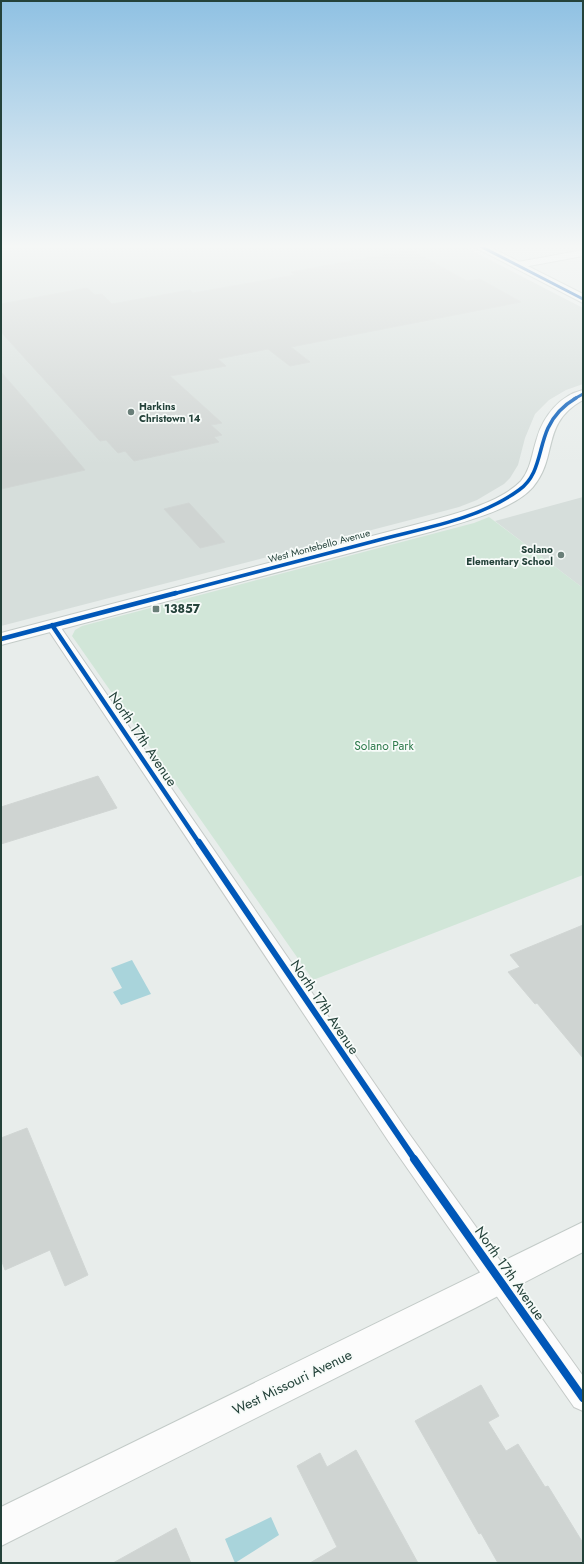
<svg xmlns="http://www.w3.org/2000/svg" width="584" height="1564" viewBox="0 0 584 1564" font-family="Jost,sans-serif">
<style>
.built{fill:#d6dedb}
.green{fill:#d1e6d8}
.water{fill:#a9d4db}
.building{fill:#cfd4d2;stroke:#d1d6d4}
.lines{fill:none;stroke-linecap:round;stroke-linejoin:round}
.street-casing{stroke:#c5cac8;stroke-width:2}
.secondary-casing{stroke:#c3cbc8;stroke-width:2}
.street{fill:#fcfcfc;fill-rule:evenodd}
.secondary{fill:#fcfcfc;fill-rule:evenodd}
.cycleway-far4-casing{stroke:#f7fbf9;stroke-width:4.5}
.cycleway-far3-casing{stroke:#f7fbf9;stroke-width:5.5}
.cycleway-far2-casing{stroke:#f7fbf9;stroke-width:7}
.cycleway-far1-casing{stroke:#f7fbf9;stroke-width:8}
.cycleway-casing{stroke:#f7fbf9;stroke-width:10}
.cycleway-far4{stroke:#0057b8;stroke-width:3}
.cycleway-far3{stroke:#0057b8;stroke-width:3.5}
.cycleway-far2{stroke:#0057b8;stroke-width:4.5}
.cycleway-far1{stroke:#0057b8;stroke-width:6}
.cycleway{stroke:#0057b8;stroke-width:8}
.poi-dot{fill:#697e78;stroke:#f7fbf9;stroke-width:1.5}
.labels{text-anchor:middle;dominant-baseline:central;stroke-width:3.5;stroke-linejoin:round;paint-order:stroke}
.far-poi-label{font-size:10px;font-weight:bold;fill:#24423a;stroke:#f7fbf9;text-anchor:start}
.far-street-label{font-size:10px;fill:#24423a;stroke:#f7fbf9}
.poi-label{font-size:12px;font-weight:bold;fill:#24423a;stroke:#f7fbf9;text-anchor:start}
.park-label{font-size:12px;fill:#2d7a4b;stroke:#f7fbf9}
.near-street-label{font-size:14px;fill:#24423a;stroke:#f7fbf9}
</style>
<rect width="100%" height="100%" fill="#e8edeb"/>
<!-- built -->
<path class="built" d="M 1,246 L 463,246 L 583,308 L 583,384 L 566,390 L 549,400 L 535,414 L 525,438 L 518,465 L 510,478 L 504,484 L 477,500 L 459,507 L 414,519 L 1,626 Z
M 583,497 L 583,588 L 495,521 Z"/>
<!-- green -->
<path class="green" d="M 489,517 L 583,588 L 583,875 L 313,980 L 72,636 L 75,630 L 82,626 L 474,523 Z"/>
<!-- water -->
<path class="water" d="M 132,960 L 151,994 L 121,1005 L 113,992 L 122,988 L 111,968 Z
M 271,1517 L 279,1535 L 235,1563 L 225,1539 Z"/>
<!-- building -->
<path class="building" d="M 411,250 L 467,281 L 480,279 L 521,302 L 291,347 L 310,362 L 290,366 L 268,349 L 218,359 L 226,366 L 170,376 L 222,423 L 211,425 L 222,435 L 214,437 L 219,442 L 134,461 L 125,451 L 118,453 L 106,440 L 100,441 L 1,332 L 1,304 L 87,288 L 95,295 L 102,294 L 112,304 L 190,290 L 193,293 L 295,275 L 291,272 Z
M 1,372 L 29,404 L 85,470 L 1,489 Z
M 189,503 L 225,542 L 200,548 L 164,509 Z
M 98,776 L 117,808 L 1,844 L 1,807 Z
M 583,925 L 583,1058 L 537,1003 L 535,1004 L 508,972 L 520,967 L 510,955 Z
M 27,1128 L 88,1275 L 65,1286 L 50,1250 L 5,1270 L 1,1259 L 1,1138 Z
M 481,1385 L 499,1416 L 488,1422 L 506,1451 L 518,1444 L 545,1487 L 548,1486 L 583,1543 L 583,1563 L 498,1563 L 481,1533 L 479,1534 L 415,1421 Z
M 356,1450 L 418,1563 L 310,1563 L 337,1547 L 297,1466 L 320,1453 L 327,1467 Z
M 176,1528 L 191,1563 L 113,1563 Z"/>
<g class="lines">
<!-- street casing -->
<g class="street-casing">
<path id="street" d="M 583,250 L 583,256 L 518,268 L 514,265 L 518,262 Z
M 52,621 L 57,622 L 405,1128 L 583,1376 L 583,1411 L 574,1407 L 389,1142 L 45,625 L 47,622 Z"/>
</g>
<!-- secondary casing -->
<g class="secondary-casing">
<path id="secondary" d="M 474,246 L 488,246 L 583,294 L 583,303 L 476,248 Z
M 583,390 L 583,400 C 540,424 559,456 533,487 C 512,511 459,523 430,532 L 1,645 L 1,633 L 418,524 C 448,516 499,504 521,481 C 531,469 532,453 537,438 C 543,417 560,395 583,390 Z
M 583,1222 L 583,1252 L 475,1308 L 1,1546 L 1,1507 Z"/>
</g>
<!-- street -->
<use href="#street" class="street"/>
<!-- secondary -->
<use href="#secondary" class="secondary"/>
<!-- cycleway-far4 casing -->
<g class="cycleway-far4-casing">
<path id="cycleway-far4" d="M 480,246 L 583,299
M 574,399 L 583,394"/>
</g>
<!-- cycleway-far3 casing -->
<g class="cycleway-far3-casing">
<path id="cycleway-far3" d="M 173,594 C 240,576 307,559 375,541 C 423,528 478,520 519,490 C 540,475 538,450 548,428 C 554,415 564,405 576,398"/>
</g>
<!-- cycleway-far2 casing -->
<g class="cycleway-far2-casing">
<path id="cycleway-far2" d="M 52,625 L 199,843
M 1,639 L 176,593"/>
</g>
<!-- cycleway-far1 casing -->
<g class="cycleway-far1-casing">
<path id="cycleway-far1" d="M 199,842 L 415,1160"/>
</g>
<!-- cycleway casing -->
<g class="cycleway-casing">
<path id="cycleway" d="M 414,1159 L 583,1398"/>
</g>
<!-- cycleway-far4 -->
<use href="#cycleway-far4" class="cycleway-far4"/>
<!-- cycleway-far3 -->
<use href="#cycleway-far3" class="cycleway-far3"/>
<!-- cycleway-far2 -->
<use href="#cycleway-far2" class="cycleway-far2"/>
<!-- cycleway-far1 -->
<use href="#cycleway-far1" class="cycleway-far1"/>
<!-- cycleway -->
<use href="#cycleway" class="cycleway"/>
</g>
<!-- sky -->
<linearGradient id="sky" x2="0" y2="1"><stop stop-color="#8fc1e3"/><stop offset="0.53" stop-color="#f5f7f6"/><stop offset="1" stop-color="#f5f7f6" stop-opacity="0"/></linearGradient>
<rect width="584" height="465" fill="url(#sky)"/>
<!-- markers -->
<g class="poi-dot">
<circle cx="131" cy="412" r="4"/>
<circle cx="561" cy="555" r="4"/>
<rect x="152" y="605" width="8" height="8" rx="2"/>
</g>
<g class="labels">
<!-- far-poi labels -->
<g class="far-poi-label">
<text x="139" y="406">Harkins<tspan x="139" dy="12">Christown 14</tspan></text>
<text x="553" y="549" text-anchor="end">Solano<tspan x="553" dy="12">Elementary School</tspan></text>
</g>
<!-- far-street labels -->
<g class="far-street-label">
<text transform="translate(319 546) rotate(-15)">West Montebello Avenue</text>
</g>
<!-- poi labels -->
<g class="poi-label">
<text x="164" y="609">13857</text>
</g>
<!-- park labels -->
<g class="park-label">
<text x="384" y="746">Solano Park</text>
</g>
<!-- near-street labels -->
<g class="near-street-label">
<text transform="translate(143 739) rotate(56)">North 17th Avenue</text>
<text transform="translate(325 1007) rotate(56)">North 17th Avenue</text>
<text transform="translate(510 1273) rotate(55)">North 17th Avenue</text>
<text transform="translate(292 1382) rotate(-26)">West Missouri Avenue</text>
</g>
</g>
<!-- border -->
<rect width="584" height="1564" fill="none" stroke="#24423a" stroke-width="4"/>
</svg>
